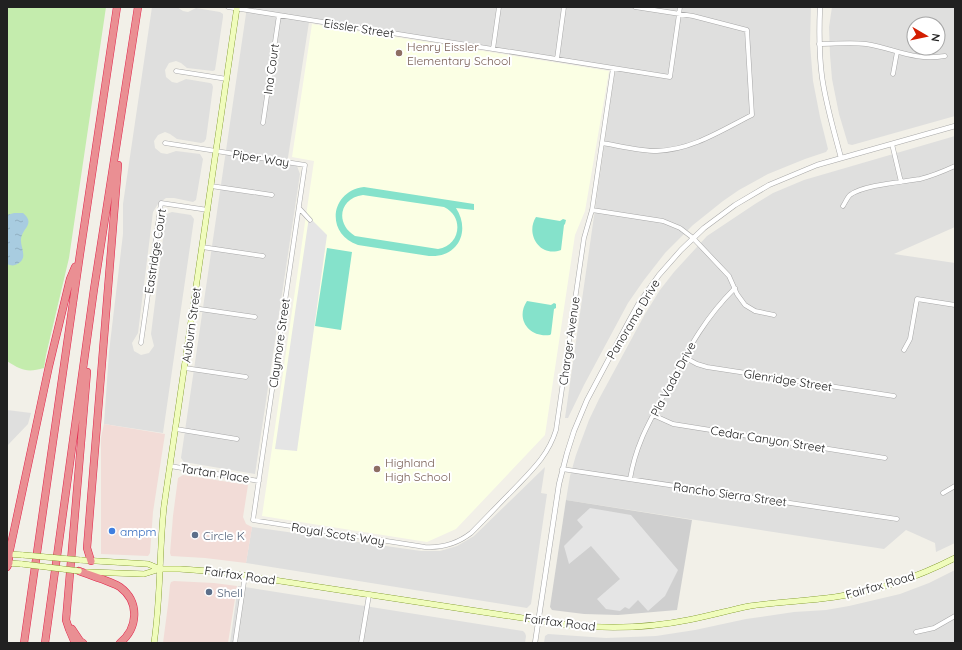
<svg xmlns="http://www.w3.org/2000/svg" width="962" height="650" viewBox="0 0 962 650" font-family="Quicksand,sans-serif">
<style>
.residential{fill:#dfdfde;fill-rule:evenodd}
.commercial{fill:#f2dcd7}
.education{fill:#fbffe4}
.religious{fill:#cfcfcf}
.grass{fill:#c4ecad}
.pitch{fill:#85e2cb;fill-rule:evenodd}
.parking{fill:#e5e5e5}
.water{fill:url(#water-ripples)}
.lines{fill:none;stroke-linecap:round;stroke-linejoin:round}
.minor-casing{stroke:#a8a8a8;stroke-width:5}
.tertiary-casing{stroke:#a8a8a8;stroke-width:5.5}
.secondary-casing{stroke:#607f02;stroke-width:6}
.motorway-casing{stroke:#e1244b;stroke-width:8}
.minor{stroke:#fff;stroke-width:4}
.tertiary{stroke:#fff;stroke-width:4.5}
.secondary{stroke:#f0fcbc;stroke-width:5.5}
.motorway{stroke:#ea8f93;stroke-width:7}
.secondary-bridge-casing{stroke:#607f02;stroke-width:6;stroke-linecap:butt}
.secondary-bridge{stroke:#f0fcbc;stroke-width:5.5}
.education-dot{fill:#8d6e63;stroke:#fff;stroke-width:1.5}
.shop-dot{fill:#3f7fe0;stroke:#fff;stroke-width:1.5}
.service-dot{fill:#5c6f8a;stroke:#fff;stroke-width:1.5}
.labels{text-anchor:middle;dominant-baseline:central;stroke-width:4;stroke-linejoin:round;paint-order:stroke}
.street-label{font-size:12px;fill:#212121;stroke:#fff}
.education-label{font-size:12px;fill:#785e54;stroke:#fff;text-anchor:start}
.shop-label{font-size:12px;fill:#366cbe;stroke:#fff;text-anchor:start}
.service-label{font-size:12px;fill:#4e5e75;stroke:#fff;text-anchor:start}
</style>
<defs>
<pattern id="water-ripples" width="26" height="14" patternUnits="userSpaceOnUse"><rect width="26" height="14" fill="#a8cce0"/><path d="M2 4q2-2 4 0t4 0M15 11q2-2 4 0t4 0" fill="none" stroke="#90afc0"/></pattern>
</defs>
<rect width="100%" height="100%" fill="#f2f0e8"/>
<!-- residential -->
<path class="residential" d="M 152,7 L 177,7 L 183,11 L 188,12 L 196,8 L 220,12 L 223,14 L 223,17 L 215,70 L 213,71 L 187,68 L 181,63 L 176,61 L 169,63 L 165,70 L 166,77 L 172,82 L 177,83 L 186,79 L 210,83 L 212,84 L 213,87 L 206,139 L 204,142 L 201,143 L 177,139 L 170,134 L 165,132 L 158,135 L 154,141 L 155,148 L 161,153 L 167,154 L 176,151 L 200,154 L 203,159 L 196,200 L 193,202 L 174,198 L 166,198 L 158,204 L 153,212 L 138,333 L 132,343 L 134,351 L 141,355 L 149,353 L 154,346 L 151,334 L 166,215 L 169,213 L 172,212 L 191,215 L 194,219 L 163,433 L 104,424 L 109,352 L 123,234 L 123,204 Z
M 247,7 L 811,7 L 810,44 L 813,81 L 820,117 L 828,149 L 826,152 L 805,159 L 768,174 L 739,190 L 723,201 L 693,225 L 665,253 L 644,280 L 628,303 L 584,385 L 568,418 L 565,418 L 615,70 L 309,22 L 287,164 L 297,166 L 300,174 L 255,474 L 184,462 L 181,458 Z
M 832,7 L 955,7 L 955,116 L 852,145 L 848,144 L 839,114 L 832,79 L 830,55 L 829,27 ZM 914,24 L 938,24 L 938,48 L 914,48 Z
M 955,136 L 955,227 L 894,254 L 955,263 L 955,543 L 936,552 L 935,543 L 906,530 L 884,549 L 566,500 L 570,476 L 576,455 L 589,420 L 599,399 L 645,314 L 660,290 L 674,272 L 707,236 L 755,204 L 773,193 L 804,180 Z
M 7,410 L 31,413 L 28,424 L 7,446 Z
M 545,467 L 541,493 L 547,494 L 531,604 L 527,608 L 246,563 L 252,527 L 421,551 L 440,551 L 457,546 L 474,536 Z
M 955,570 L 955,643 L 544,643 L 545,636 L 548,634 L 606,638 L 656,636 L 695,630 L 746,619 L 794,612 L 826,610 L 849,606 L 900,594 L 929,583 Z
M 238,586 L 523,631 L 525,633 L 526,636 L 525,643 L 230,643 Z"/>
<!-- commercial -->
<path class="commercial" d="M 104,424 L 165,434 L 153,512 L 150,553 L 148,556 L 101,554 L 101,437 Z
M 183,475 L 248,485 L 243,517 L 246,524 L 252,527 L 246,563 L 205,558 L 171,556 L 170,553 L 173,516 L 178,478 Z
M 174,581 L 214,583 L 237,586 L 228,643 L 163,643 L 168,605 L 170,585 L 171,582 Z"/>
<!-- education -->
<path class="education" d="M 312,24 L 609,71 L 585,211 L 575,235 L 545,435 L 456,529 L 427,542 L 262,516 L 314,161 L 292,157 Z"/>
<!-- religious -->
<path class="religious" d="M 566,500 L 692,520 L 677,610 L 618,615 L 584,614 L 552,610 L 550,607 Z"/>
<!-- grass -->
<path class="grass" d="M 7,7 L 106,7 L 69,258 L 46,355 L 44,368 C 27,373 21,370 7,361 Z"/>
<!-- pitch -->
<path class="pitch" d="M 364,187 L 474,204 L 474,210 L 456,208 C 471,231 458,258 429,256 L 358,245 C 325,234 330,191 364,187 ZM 363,195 L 444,207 C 465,217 460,246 438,249 L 355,236 C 335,224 339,198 363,195 Z
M 536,217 L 560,221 L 563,219 L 566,220 L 565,224 L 564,225 L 561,250 C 540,258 525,234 536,217 Z
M 327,248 L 352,252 L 341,330 L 315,326 Z
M 527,301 L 551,305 L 554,303 L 556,304 L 556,308 L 554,309 L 551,334 L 550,335 C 529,338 515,319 527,301 Z"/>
<!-- parking -->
<path class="parking" d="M 309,217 L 327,235 L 297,451 L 275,449 Z
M 590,508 L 631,515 L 678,570 L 665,596 L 648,611 L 638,600 L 629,609 L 625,607 L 620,611 L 606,609 L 597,599 L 620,579 L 591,546 L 569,564 L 564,546 L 583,527 L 577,520 Z"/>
<!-- water -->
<path class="water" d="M 14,213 L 23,213 C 36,224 22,228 21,239 C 20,247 28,257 19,263 C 15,266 11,266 7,264 L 7,215 Z"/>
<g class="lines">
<!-- minor casing -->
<g class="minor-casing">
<path id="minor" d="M 228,7 L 670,77 L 680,7
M 819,44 C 835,44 851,42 866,44 C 897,49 912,61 945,56
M 493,49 L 499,7
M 557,59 L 564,7
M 176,71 L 227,79
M 893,74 L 897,52
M 263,123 L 279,15
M 165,143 L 305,165 L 253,520 L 425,547 C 443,548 457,544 471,533 C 485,519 499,504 513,490 C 531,471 548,456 556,430 L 584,238 L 592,210 L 613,68
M 602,143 C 620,146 639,151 657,151 C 692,150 722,130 752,115 L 747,30 L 693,16 L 635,7
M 892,144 L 901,182
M 211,186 L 272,195
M 843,206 C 845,203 847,198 850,195 C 863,185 902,182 920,179 C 932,176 944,171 955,166
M 299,208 L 310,220
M 592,210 L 663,221 L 680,228 L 693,238 L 729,276 L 737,294 L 745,305 L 755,311 L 774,315
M 202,247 L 263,256
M 193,308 L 255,317
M 141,343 L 161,203 L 208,210
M 904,350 L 910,339 L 917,299 L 955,305
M 684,357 L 697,364 L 707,367 L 894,396
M 185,368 L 246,377
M 653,415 L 673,424 L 885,458
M 176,429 L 237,439
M 170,466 L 259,481
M 562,469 L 897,519
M 630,479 C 636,443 650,421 667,389 C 688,350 703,320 735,288
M 943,493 L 955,486
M 916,632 L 934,628 L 955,616
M 235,643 L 245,575
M 361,643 L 369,595"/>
</g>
<!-- tertiary casing -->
<g class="tertiary-casing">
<path id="tertiary" d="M 820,7 C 819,31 819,54 822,77 C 826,105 834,131 841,158
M 535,643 L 559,484 L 567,453 L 574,431 L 587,400 L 629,321 L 639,303 L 659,275 L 681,250 L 704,228 L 735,205 L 769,185 L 817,165 L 955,126"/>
</g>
<!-- secondary casing -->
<g class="secondary-casing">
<path id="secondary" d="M 7,554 L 23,555
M 80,560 L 148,564 L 160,569
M 7,563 L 22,564
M 87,572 L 144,574 L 160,569 L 180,569 L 221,572 L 568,625 C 608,629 649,628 688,620 C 709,616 730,610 750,606 C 778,602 807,601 835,597 C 876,591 918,577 955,558
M 154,643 C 161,597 159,552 164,506 L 237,7"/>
</g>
<!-- motorway casing -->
<g class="motorway-casing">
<path id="motorway" d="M 91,561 L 87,548 L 118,165
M 7,567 L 9,563 L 9,554 L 49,366 L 70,279 L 75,267
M 79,571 C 89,575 113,582 120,587 C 140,602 138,628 120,643
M 72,629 L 80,641 L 83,643
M 24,643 L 80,254 L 117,7
M 45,643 L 94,289 L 138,7
M 75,643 L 69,629 L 66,620 L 87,372"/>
</g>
<!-- minor -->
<use href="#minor" class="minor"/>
<!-- tertiary -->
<use href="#tertiary" class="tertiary"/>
<!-- secondary -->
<use href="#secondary" class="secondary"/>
<!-- motorway -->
<use href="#motorway" class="motorway"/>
<!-- secondary-bridge casing -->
<g class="secondary-bridge-casing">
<path id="secondary-bridge" d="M 23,555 L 80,560
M 22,564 L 79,571"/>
</g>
<!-- secondary-bridge -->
<use href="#secondary-bridge" class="secondary-bridge"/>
</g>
<!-- markers -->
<g class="education-dot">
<circle cx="399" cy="53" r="4"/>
<circle cx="377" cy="469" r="4"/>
</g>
<circle class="shop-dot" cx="112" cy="531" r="4"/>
<g class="service-dot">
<circle cx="195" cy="535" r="4"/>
<circle cx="209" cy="592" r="4"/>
</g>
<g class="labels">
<!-- street labels -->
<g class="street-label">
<text transform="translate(359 28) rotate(9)">Eissler Street</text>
<text transform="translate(271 69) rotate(-82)">Ina Court</text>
<text transform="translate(261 158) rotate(9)">Piper Way</text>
<text transform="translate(155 251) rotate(-81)">Eastridge Court</text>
<text transform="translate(633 319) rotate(-59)">Panorama Drive</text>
<text transform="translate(191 325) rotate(-82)">Auburn Street</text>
<text transform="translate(569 341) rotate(-82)">Charger Avenue</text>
<text transform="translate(279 343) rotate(-82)">Claymore Street</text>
<text transform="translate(673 379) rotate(-62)">Pla Vada Drive</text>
<text transform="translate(788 380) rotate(9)">Glenridge Street</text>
<text transform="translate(768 439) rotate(9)">Cedar Canyon Street</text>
<text transform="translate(215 473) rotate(9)">Tartan Place</text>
<text transform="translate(730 494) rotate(8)">Rancho Sierra Street</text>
<text transform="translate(338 534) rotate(9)">Royal Scots Way</text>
<text transform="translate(240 575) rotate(8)">Fairfax Road</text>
<text transform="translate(880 585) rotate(-16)">Fairfax Road</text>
<text transform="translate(560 622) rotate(7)">Fairfax Road</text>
</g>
<!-- education labels -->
<g class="education-label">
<text x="407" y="46">Henry Eissler<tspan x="407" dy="14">Elementary School</tspan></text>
<text x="385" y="462">Highland<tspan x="385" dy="14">High School</tspan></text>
</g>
<!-- shop labels -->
<g class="shop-label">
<text x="120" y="531">ampm</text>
</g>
<!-- service labels -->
<g class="service-label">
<text x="203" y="535">Circle K</text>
<text x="217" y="592">Shell</text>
</g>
</g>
<!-- border -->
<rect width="962" height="650" fill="none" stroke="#212121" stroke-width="16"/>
<!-- north arrow -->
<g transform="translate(926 36) rotate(99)"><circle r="19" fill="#ffffff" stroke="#a6a6a6"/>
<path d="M0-3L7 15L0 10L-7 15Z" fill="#d31d00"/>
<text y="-6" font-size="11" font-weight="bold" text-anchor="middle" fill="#212121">N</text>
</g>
</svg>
